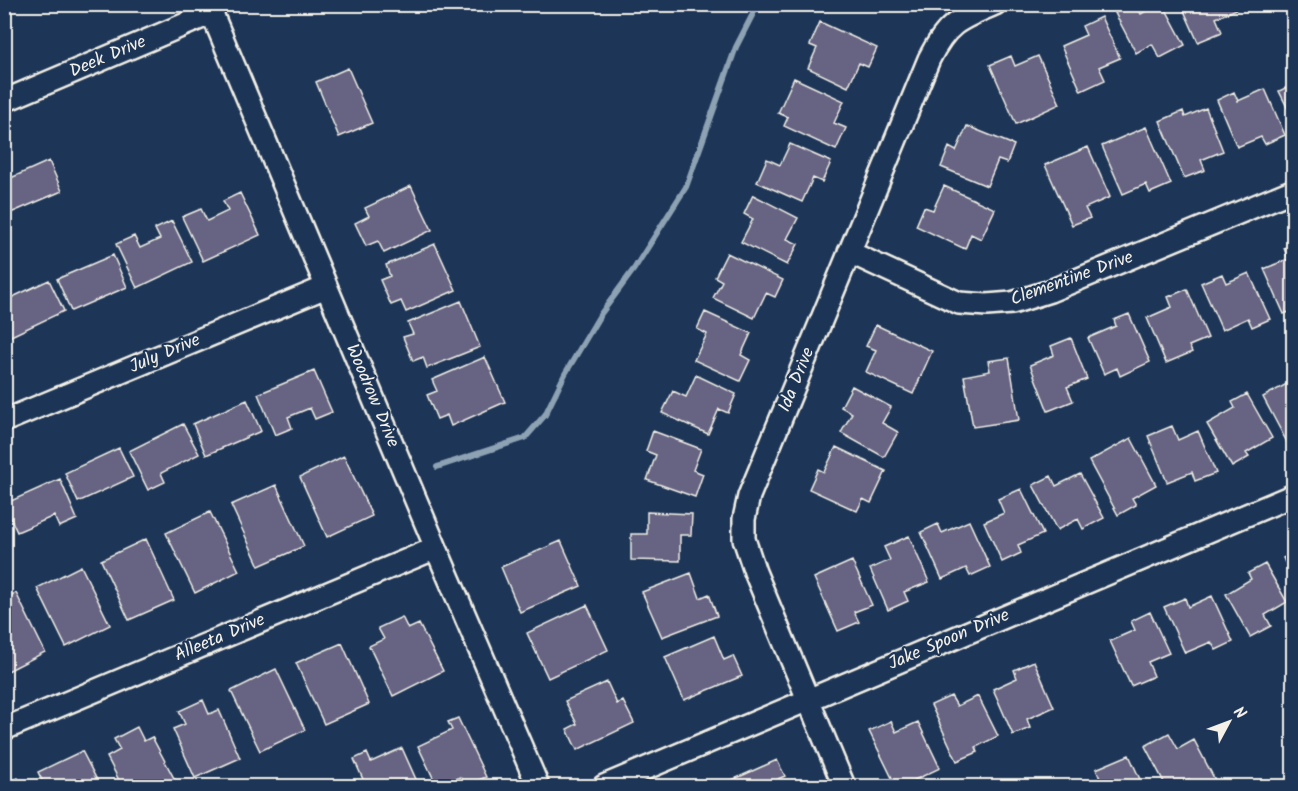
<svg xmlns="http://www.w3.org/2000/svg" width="1298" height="791" viewBox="0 0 1298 791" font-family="Kalam,sans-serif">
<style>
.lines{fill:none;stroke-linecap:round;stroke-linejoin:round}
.stream{stroke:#8da2b3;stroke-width:6}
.building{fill:#666383;stroke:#f4f1e8;stroke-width:1.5}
.minor-casing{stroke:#f4f1e8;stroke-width:26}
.minor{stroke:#1d3557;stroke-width:21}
.labels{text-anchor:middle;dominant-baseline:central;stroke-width:4.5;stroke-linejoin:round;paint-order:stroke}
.street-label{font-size:18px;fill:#f4f1e8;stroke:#1d3557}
</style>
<rect width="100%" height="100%" fill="#1d3557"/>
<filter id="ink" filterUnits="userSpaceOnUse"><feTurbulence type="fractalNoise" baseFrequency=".0167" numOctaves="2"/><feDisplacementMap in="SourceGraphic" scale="12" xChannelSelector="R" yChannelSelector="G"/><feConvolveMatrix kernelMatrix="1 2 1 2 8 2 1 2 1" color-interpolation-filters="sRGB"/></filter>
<g filter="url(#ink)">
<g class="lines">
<!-- stream -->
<path class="stream" d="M 437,467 L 525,438 L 545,415 L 565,374 L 600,315 L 634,269 L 686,187 L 736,47 L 758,4"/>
</g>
<!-- building -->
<path class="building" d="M 1131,4 L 1136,4 L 1141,14 L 1159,4 L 1163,4 L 1185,45 L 1160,58 L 1152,44 L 1136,53 L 1115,13 Z
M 1181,4 L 1234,4 L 1237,9 L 1216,18 L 1222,32 L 1198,42 Z
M 1101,17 L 1120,58 L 1099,67 L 1105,80 L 1081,91 L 1061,46 L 1086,35 L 1082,26 Z
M 820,22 L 877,48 L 868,67 L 859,63 L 848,87 L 808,68 L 817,48 L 810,45 Z
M 1011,56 L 1015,66 L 1038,56 L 1060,104 L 1016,124 L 990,65 Z
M 348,68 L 372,123 L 339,137 L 316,82 Z
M 794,78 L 844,101 L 834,123 L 846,128 L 836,150 L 784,126 L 788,117 L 778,113 Z
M 1294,84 L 1294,121 L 1279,91 Z
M 1265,89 L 1285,135 L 1265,144 L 1261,137 L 1237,147 L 1217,100 L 1234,92 L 1238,101 Z
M 1206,108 L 1223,151 L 1201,160 L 1205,170 L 1184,178 L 1160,121 L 1183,111 L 1185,117 Z
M 967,126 L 1014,145 L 1007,163 L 998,160 L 987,186 L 941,167 L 949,147 L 956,151 Z
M 1146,127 L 1171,184 L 1150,193 L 1146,184 L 1123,194 L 1102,146 Z
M 790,144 L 831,162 L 822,182 L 813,178 L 802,202 L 757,182 L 767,159 L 780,165 Z
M 1088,147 L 1110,197 L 1085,208 L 1090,218 L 1072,225 L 1045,165 Z
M 49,161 L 62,191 L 6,215 L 4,210 L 4,181 Z
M 411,186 L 432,230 L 384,253 L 378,241 L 366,246 L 355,223 L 369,216 L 365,208 Z
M 944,186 L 995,209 L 981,239 L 971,234 L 965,249 L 916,226 L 924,207 L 933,210 Z
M 240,193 L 260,235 L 203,261 L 182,217 L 201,209 L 207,221 L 228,211 L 223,201 Z
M 753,195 L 798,218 L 787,239 L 798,244 L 787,265 L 741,242 L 753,219 L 744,214 Z
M 172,221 L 192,262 L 137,288 L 116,244 L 134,236 L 140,248 L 160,239 L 155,229 Z
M 435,244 L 456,290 L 406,312 L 401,301 L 391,305 L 380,280 L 390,276 L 386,265 Z
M 1294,244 L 1294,310 L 1284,314 L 1264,269 L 1288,259 L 1284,248 Z
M 727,253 L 783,280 L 775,297 L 766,293 L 754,318 L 713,298 L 722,281 L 715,277 Z
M 113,255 L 127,287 L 71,311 L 57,279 Z
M 1249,273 L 1270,319 L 1252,327 L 1248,318 L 1222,330 L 1201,283 L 1222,274 L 1226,283 Z
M 49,280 L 64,311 L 9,337 L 4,328 L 4,301 Z
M 1187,289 L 1208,338 L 1189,346 L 1192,352 L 1166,363 L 1147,318 L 1172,307 L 1168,297 Z
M 461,301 L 480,347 L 427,368 L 423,357 L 413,361 L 403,337 L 413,334 L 408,323 Z
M 705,312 L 751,333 L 741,355 L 750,360 L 740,381 L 694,360 L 707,334 L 697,329 Z
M 1129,314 L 1150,362 L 1120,376 L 1117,368 L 1104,374 L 1088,338 L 1116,326 L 1114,320 Z
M 876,325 L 932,351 L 913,394 L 866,372 L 876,350 L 866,346 Z
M 1071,338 L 1087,379 L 1067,387 L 1073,401 L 1048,411 L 1030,365 L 1054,355 L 1051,346 Z
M 485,357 L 505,402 L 451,426 L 447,415 L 437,419 L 427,395 L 437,391 L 432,380 Z
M 1009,358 L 1019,420 L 973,427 L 964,376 L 990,371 L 988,361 Z
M 314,371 L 332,412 L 315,419 L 310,408 L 288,417 L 292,428 L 275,435 L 258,394 Z
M 696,375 L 736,394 L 728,413 L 719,409 L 708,434 L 662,413 L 673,391 L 686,397 Z
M 1294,380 L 1294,441 L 1288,444 L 1263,397 Z
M 852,386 L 891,407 L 882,423 L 898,432 L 884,457 L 841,433 L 852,413 L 841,407 Z
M 1247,394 L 1272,438 L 1246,453 L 1249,457 L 1232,467 L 1207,424 L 1235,408 L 1232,402 Z
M 247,400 L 261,431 L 206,455 L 193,424 Z
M 183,424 L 199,454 L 161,473 L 165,482 L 148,490 L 129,451 Z
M 1172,426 L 1178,440 L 1198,431 L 1216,473 L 1195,481 L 1192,472 L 1167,482 L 1148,436 Z
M 653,431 L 701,449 L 693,470 L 703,474 L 695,497 L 647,480 L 656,455 L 646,451 Z
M 1131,438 L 1156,485 L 1132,498 L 1136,505 L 1118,515 L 1089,461 Z
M 836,447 L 886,471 L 871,503 L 863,499 L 857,511 L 809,489 L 818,469 L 824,472 Z
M 119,448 L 133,477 L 78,502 L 65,473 Z
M 344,456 L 372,516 L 327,537 L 300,477 Z
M 1080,474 L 1104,518 L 1083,529 L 1078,519 L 1057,530 L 1033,485 L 1051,476 L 1056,486 Z
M 60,479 L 77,519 L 59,527 L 54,516 L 17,532 L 4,504 Z
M 276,485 L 304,546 L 259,566 L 231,505 Z
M 1021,489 L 1043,534 L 1018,545 L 1021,553 L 1002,562 L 984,522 L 1004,513 L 998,499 Z
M 210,512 L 239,571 L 195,593 L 166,533 Z
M 647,512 L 692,514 L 691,535 L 680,535 L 680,561 L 631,560 L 631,534 L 647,534 Z
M 969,521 L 990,567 L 970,576 L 966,568 L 942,579 L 921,532 L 938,524 L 942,533 Z
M 909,536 L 929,582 L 904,592 L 908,601 L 888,610 L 870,569 L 890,560 L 884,547 Z
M 146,539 L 174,600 L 129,620 L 101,560 Z
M 561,541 L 581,586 L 520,612 L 501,567 Z
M 1294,553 L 1294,583 L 1283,558 Z
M 852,561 L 872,605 L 854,612 L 859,622 L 838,631 L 814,578 Z
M 1265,564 L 1287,602 L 1265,615 L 1271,626 L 1250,637 L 1226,594 L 1251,579 L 1248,573 Z
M 81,566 L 110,625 L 66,647 L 37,588 Z
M 691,573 L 700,598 L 709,594 L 717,616 L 662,637 L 642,592 Z
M 16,593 L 45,652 L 4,673 L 4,598 Z
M 1212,596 L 1233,642 L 1216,650 L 1211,642 L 1185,653 L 1164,607 L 1185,598 L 1188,607 Z
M 587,605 L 608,650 L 548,678 L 527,633 Z
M 1150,612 L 1169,653 L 1148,662 L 1154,676 L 1131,686 L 1110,641 L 1135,630 L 1131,621 Z
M 402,617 L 408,629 L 419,624 L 443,671 L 393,696 L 369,646 L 384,639 L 378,628 Z
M 714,636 L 724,660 L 733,656 L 742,676 L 684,700 L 665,657 Z
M 342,643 L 369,704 L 324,724 L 296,663 Z
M 1034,661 L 1054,707 L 1027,719 L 1030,728 L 1013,735 L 993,689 L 1017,678 L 1014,670 Z
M 276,669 L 305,730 L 260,751 L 231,691 Z
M 607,682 L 617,704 L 623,701 L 634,723 L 577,750 L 567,729 L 577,724 L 565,701 Z
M 951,696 L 957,706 L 978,696 L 998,736 L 976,747 L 978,752 L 957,761 L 931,705 Z
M 203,700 L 209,714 L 219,710 L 240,758 L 195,778 L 173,729 L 185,724 L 179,711 Z
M 458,718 L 486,777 L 465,786 L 460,777 L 437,786 L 418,746 L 452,730 L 448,722 Z
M 891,721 L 896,732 L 918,722 L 940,768 L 902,786 L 896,786 L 869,731 Z
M 137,727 L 144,741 L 152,737 L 176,782 L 168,786 L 122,786 L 107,757 L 120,750 L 114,739 Z
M 1169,733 L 1178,749 L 1194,740 L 1215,780 L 1202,786 L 1194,786 L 1189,779 L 1175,786 L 1166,786 L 1145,746 Z
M 402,748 L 419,786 L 366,786 L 354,759 L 367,753 L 371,762 Z
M 82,751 L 100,786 L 45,786 L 38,772 Z
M 1129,755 L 1143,786 L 1103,786 L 1096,769 Z
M 777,760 L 785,776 L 778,779 L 781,786 L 732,786 L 730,781 Z
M 18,778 L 22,786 L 4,786 L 4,785 Z"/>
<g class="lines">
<!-- minor casing -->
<g class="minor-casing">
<path id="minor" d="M 208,4 L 436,548 L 538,786
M 4,101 L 212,13
M 849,252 L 959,303 L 987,305 L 1012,303 L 1050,291 L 1294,190
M 4,421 L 326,287
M 4,729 L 436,548
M 604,786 L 1294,495
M 844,786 L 755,572 L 744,539 L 744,519 L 749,496 L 929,59 C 947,23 959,19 995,4"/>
</g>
<!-- minor -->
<use href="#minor" class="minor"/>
</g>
</g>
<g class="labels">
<!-- street labels -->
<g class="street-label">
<text transform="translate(108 57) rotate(-23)">Deek Drive</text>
<text transform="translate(1072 279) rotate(-20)">Clementine Drive</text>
<text transform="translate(165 354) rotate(-23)">July Drive</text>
<text transform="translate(797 380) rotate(-68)">Ida Drive</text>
<text transform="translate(372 396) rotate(67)">Woodrow Drive</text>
<text transform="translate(220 638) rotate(-23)">Alleeta Drive</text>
<text transform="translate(949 640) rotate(-23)">Jake Spoon Drive</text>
</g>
</g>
<!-- margin -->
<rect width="1298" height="791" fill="none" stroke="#1d3557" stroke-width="24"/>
<rect x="12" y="12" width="1274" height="767" fill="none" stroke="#f4f1e8" stroke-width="2" filter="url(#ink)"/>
<!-- north arrow -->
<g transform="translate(1229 722) rotate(49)" stroke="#1d3557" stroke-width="4.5" paint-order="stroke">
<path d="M0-4.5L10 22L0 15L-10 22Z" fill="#f4f1e8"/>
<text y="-9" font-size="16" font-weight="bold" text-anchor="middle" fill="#f4f1e8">N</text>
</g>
</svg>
